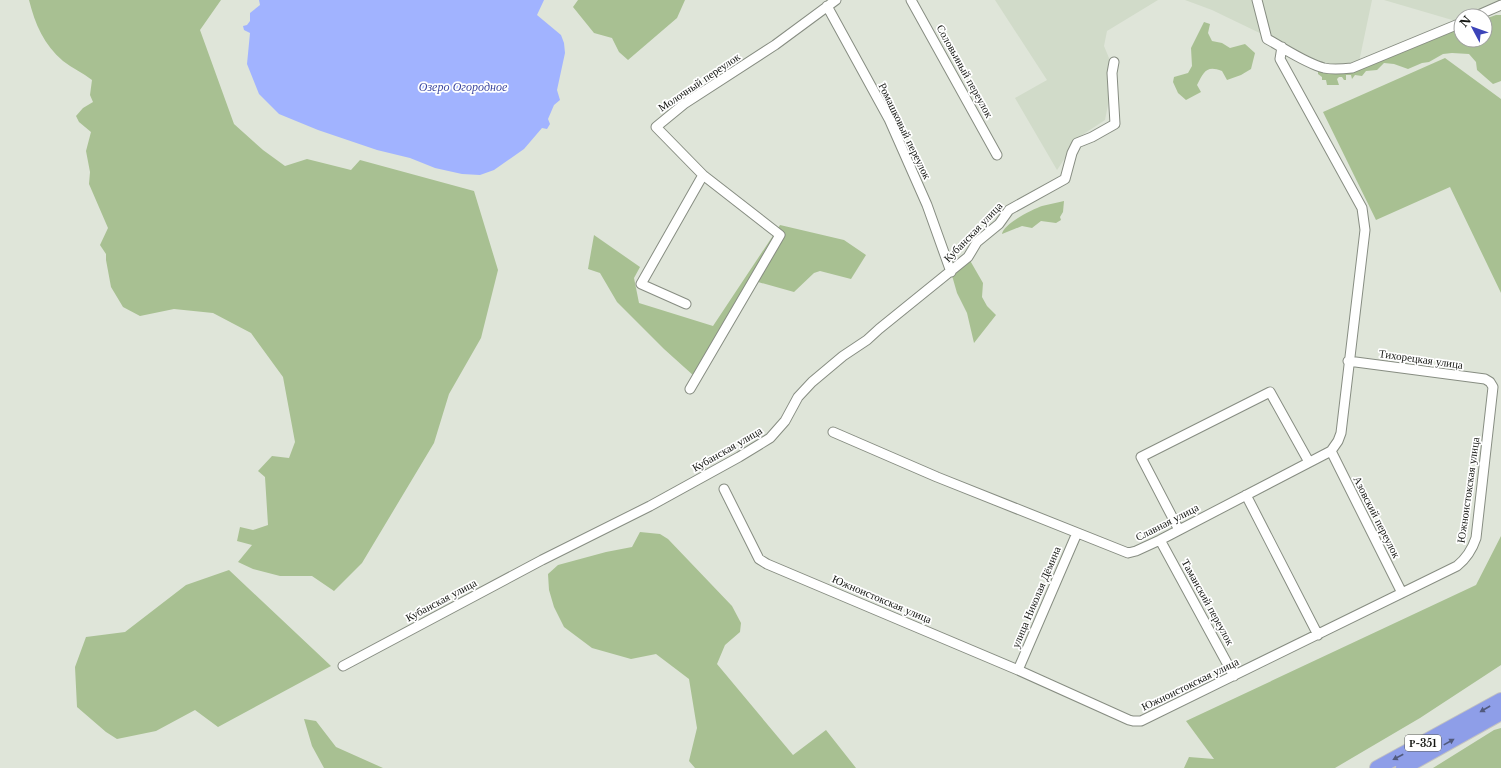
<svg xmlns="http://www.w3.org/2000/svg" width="1501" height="768" viewBox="0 0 1501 768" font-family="'Libre Baskerville',serif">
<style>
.built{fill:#d1dbc9}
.green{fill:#a8c092}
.water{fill:#a1b3ff}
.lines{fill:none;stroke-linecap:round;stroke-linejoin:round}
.minor-casing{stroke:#878d82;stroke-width:11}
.highway-casing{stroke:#c2c2c1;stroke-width:16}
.minor{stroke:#fff;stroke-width:9}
.highway{stroke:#8e9ee8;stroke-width:14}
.oneway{fill:#515a7d}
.labels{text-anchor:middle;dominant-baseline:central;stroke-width:3.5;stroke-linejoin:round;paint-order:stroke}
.shield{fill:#fff;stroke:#5a5c59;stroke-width:1}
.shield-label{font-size:10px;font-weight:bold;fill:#141612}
.street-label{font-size:11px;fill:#141612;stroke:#fff}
.water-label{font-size:12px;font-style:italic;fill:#3e49a0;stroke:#fff}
</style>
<rect width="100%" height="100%" fill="#dfe5d9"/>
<!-- built -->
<path class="built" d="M 995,0 L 1158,0 L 1107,31 L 1104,46 L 1109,58 L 1110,95 L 1105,120 L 1079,137 L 1057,170 L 1015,98 L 1047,80 Z
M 1185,0 L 1372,0 L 1359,62 L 1340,68 L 1316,64 L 1268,37 L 1212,10 Z
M 1384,0 L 1501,0 L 1501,3 L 1472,16 L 1461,16 L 1461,21 L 1459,22 Z"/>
<!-- green -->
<path class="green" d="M 29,0 L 221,0 L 200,30 L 234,124 L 263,150 L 285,166 L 307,159 L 351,170 L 360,160 L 474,191 L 498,270 L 481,338 L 449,394 L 434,443 L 362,563 L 334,591 L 312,576 L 280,576 L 253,569 L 238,562 L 252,545 L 237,541 L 240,527 L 253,530 L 268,525 L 265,477 L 258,471 L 272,456 L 289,458 L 295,442 L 283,377 L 251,333 L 213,313 L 174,309 L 140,316 L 123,307 L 111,287 L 106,260 L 106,254 L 100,245 L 108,228 L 89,184 L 90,172 L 86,151 L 91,132 L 79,122 L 76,116 L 83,108 L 93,102 L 90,95 L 92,80 C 83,73 72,68 63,61 C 44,45 35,24 29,0 Z
M 578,0 L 685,0 L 677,18 L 628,60 L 619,52 L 612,38 L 594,33 L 573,7 Z
M 1496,15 L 1501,15 L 1501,81 L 1493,84 L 1477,70 L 1476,62 L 1469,54 L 1452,53 L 1443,54 L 1429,62 L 1422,63 L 1408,69 L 1394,64 L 1384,63 L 1377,70 L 1366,71 L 1362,76 L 1355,75 L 1352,79 L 1351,75 L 1346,75 L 1346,80 L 1344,80 L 1342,77 L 1339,77 L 1337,79 L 1339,85 L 1327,85 L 1326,80 L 1322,80 L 1322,77 L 1318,74 L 1318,71 L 1333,71 L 1461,27 L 1461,40 L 1485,40 L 1485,19 Z
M 1204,22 L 1210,24 L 1208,33 L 1212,41 L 1222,43 L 1230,48 L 1245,44 L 1255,53 L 1251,69 L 1241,75 L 1227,80 L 1222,71 C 1206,65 1204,72 1197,85 L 1201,92 L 1186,100 L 1178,93 L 1173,82 L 1174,77 L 1188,73 L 1192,66 L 1191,48 Z
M 1445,58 L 1501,99 L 1501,293 L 1450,187 L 1376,220 L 1323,112 Z
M 1064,201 L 1063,212 L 1060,217 L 1061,220 L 1056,223 L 1041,221 L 1032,228 L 1022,226 L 1002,234 C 1003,224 1033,209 1042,206 C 1049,204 1057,203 1064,201 Z
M 780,225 L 844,240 L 866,255 L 851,279 L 820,271 L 814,273 L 794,292 L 758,282 L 694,376 L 664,349 L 617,302 L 600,273 L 588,269 L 594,235 L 640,267 L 634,278 L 639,303 L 713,326 Z
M 968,257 L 983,283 L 982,297 L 987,306 L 996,315 L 974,343 L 967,313 L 957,293 L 951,272 Z
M 640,532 L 660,534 L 668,539 L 732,606 L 741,623 L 740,632 L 725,645 L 717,664 L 793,755 L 826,730 L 856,768 L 695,768 L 689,761 L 697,728 L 689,679 L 656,654 L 631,659 L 592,648 L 564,627 L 554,607 L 549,590 L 548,574 L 558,565 L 606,552 L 632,547 Z
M 1501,536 L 1501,665 L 1420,718 L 1335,768 L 1184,768 L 1189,757 L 1214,759 L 1186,721 L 1476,585 Z
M 229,570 L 331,666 L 218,727 L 195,710 L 156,731 L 117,739 L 106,732 L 77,707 L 75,667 L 86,637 L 125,632 L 186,585 Z
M 304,719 L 316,721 L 336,747 L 383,768 L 324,768 L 312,746 Z
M 1501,728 L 1501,768 L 1433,768 L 1494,730 Z"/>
<!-- water -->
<path class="water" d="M 259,0 L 544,0 L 537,15 L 561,35 L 564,43 L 565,53 L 557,90 L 560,100 L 554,105 L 548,119 L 550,124 L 547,129 L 542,128 L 524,149 L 494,170 L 480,175 L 462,174 L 435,168 L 410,158 L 377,150 L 318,130 L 279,114 L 259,94 L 247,64 L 250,33 L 244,30 L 243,26 L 247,25 L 250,21 L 250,13 L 260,5 Z"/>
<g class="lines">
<!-- minor casing -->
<g class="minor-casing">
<path id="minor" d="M 911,0 L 997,155
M 1257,0 L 1267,39 C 1284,48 1305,63 1324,68 C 1333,70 1343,69 1352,68 L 1461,23
M 827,6 L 889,119 L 927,205 L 951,272
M 1476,16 L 1501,5
M 686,304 L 641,284 L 703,175 L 656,127 L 684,104 L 775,45 L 836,0
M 690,389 L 780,235 L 703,175
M 833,432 L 937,477 L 1128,553 L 1136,551 L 1160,540 L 1331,451 L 1338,441 L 1341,433 L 1365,230 L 1362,208 L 1280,59 L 1282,47
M 1331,451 L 1402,593
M 724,489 L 759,559 L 767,564 L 1018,670 L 1129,720 L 1133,721 L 1141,721 L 1457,566 C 1467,558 1472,550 1476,538 L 1493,387 L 1490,382 L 1485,379 L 1348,361
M 1246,495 L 1318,635
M 1179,530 L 1141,457 L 1270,392 L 1309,462
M 1160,540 L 1234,676
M 343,666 L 542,560 L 650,506 L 739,457 L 770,438 L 785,421 L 798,397 L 812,382 L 843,356 L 867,340 L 879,329 L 968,257 L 977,242 L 999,224 L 1009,210 L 1065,179 L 1072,153 L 1077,143 L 1092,137 L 1115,124 L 1112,73 L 1114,62
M 1018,670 L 1077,533"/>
</g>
<!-- highway casing -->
<g class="highway-casing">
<path id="highway" d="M 1377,768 L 1501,700
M 1403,768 L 1501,713"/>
</g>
<!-- minor -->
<use href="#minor" class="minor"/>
<!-- highway -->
<use href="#highway" class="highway"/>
</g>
<!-- one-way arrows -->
<defs><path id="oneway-solid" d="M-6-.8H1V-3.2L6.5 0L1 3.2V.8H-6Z"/></defs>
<g class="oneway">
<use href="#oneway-solid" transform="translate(1485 709) rotate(150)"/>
<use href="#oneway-solid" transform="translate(1449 742) rotate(-29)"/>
<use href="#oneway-solid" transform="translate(1398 757) rotate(152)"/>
</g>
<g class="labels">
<!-- shield labels -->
<rect class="shield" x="1405" y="735" width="36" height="16" rx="3"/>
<g class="shield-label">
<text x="1423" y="743">Р-351</text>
</g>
<!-- street labels -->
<g class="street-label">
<text transform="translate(965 71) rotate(61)">Соловьиный переулок</text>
<text transform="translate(699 82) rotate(-34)">Молочный переулок</text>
<text transform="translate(905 131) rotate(64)">Ромашковый переулок</text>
<text transform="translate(973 232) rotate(-46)">Кубанская улица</text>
<text transform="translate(1421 359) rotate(8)">Тихорецкая улица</text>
<text transform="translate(727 449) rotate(-30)">Кубанская улица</text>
<text transform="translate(1468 490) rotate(-82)">Южноистокская улица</text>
<text transform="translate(1377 517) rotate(63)">Азовский переулок</text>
<text transform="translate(1167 522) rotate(-27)">Славная улица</text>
<text transform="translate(1036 597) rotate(-67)">улица Николая Дёмина</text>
<text transform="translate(882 599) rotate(23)">Южноистокская улица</text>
<text transform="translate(441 600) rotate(-28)">Кубанская улица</text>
<text transform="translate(1208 602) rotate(61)">Таманский переулок</text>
<text transform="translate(1190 684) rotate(-26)">Южноистокская улица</text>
</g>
<!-- water labels -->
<g class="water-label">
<text x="463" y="86">Озеро Огородное</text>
</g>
</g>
<!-- north arrow -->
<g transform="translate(1473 28) rotate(311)"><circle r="19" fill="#ffffff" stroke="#a1a2a0"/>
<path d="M0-3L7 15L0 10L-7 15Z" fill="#3c44b8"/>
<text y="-6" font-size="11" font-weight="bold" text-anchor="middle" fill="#141612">N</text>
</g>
</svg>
